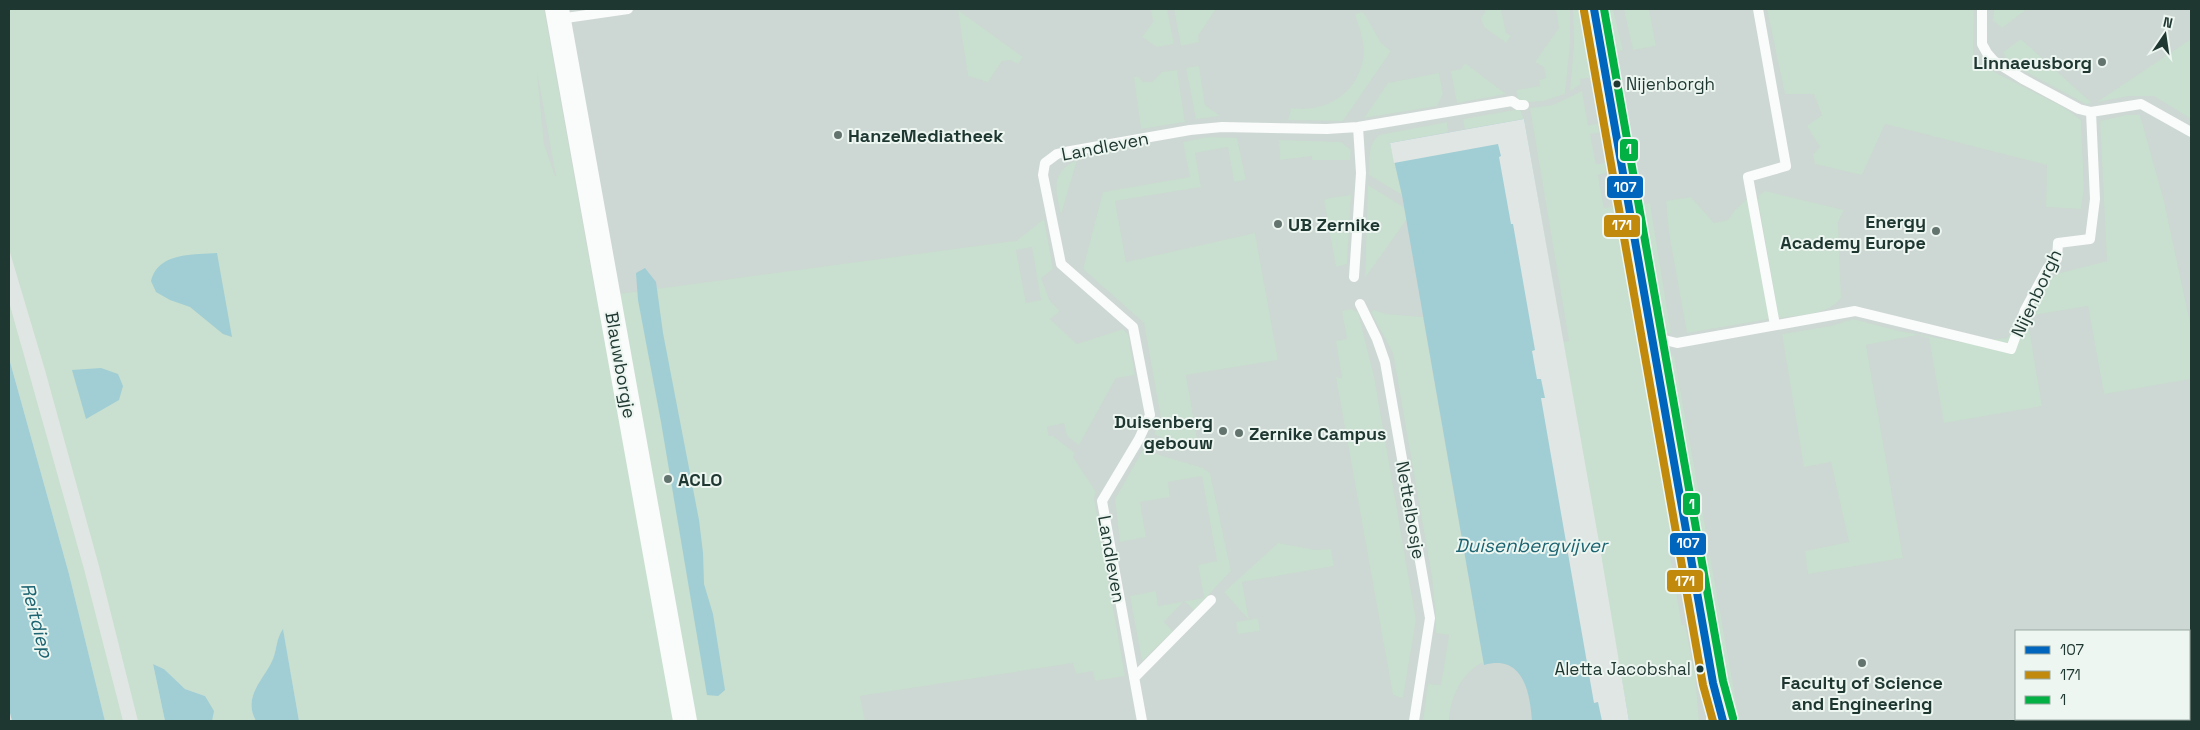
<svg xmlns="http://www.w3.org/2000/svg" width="2200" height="730" viewBox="0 0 2200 730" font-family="'Space Grotesk',sans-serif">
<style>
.built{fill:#cdd7d3;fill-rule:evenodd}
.green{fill:#c9dfcf;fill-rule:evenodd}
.water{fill:#a0ced4}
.pier{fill:#e0e6e3}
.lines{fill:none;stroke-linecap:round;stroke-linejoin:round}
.service{stroke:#fafbfb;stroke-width:10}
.tertiary{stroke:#fafbfb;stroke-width:24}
.bus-1-casing{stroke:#edf6f1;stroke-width:11}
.bus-2-casing{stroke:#edf6f1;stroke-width:11}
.bus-3-casing{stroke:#edf6f1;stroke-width:11}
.bus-1{stroke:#0065bd;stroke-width:8}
.bus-2{stroke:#c18a0c;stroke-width:8}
.bus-3{stroke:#03b044;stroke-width:8}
.poi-dot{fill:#63746f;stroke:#edf6f1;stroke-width:2}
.bus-dot{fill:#1f3731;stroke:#edf6f1;stroke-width:2}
.labels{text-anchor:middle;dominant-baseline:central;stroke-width:4;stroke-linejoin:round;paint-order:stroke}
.bus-label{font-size:17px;fill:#1f3731;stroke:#edf6f1;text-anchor:start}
.poi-label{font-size:18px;font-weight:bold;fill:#1f3731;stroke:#edf6f1;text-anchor:start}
.street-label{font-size:18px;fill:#1f3731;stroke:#edf6f1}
.water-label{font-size:19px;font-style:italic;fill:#1c6471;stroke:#edf6f1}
.line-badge{stroke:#edf6f1;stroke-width:2}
.badge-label{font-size:14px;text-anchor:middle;font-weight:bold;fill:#fff}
</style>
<rect width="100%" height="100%" fill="#e0e6e3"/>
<!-- built -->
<path class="built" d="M 225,9 L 2191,9 L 2191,721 L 330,721 ZM 2016,631 L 2189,631 L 2189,719 L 2016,719 Z"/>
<!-- green -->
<path class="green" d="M 9,9 L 544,9 L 596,297 L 1014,241 L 1015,242 L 1044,219 L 1053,269 L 1041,278 L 1050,301 L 1060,311 L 1050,319 L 1077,344 L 1123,329 L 1128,334 L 1135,375 L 1116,378 L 1079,445 L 1067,436 L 1064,423 L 1047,427 L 1049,436 L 1053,436 L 1075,453 L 1073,457 L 1096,492 L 1094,498 L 1125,676 L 1095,681 L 1093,671 L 1076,674 L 1073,663 L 860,696 L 865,721 L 299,721 L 283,630 C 276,639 277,650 273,660 C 264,680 242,696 256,721 L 212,721 L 205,696 L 185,689 L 164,669 L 153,664 L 165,721 L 138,721 L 99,566 L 45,370 L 9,249 ZM 537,72 L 556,176 L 555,176 L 544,144 ZM 1032,247 L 1041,300 L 1026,303 L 1016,250 Z
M 1151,9 L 1167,9 L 1174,44 L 1157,47 L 1142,37 L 1153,22 Z
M 1174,9 L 1216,9 L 1198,36 L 1199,42 L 1181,46 Z
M 1483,9 L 1501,9 L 1506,33 L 1511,36 L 1506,43 L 1484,27 L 1481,18 L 1486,11 Z
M 1556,9 L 1570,9 L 1570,45 L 1565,94 L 1543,101 L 1519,103 L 1516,90 L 1540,86 L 1539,80 L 1546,78 L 1544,67 L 1535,62 L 1559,28 Z
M 1573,9 L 1584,9 L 1596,77 L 1580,79 L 1581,84 L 1570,91 L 1574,45 Z
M 1604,9 L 1613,9 L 1623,50 L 1612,53 Z
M 1624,9 L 1649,9 L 1656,46 L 1633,50 Z
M 1767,9 L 1974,9 L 1973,61 L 2063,107 L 2081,120 L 2084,189 L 2081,209 L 2046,207 L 2047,165 L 1885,124 L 1862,175 L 1815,164 L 1813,155 L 1820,147 L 1807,126 L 1822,115 L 1814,94 L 1785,94 Z
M 1994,9 L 2027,9 L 2002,28 L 1993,21 Z
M 958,10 L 1023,57 L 1018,64 L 1010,60 L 1002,61 L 988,82 L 968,76 Z
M 1362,12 L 1366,16 L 1381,43 L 1391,51 L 1343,121 L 1288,120 L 1291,108 C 1325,113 1357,94 1363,59 C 1366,44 1359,28 1355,14 Z
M 2021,39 L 2092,103 L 2086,104 L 2009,63 L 2003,52 Z
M 2191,39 L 2191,119 L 2154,96 L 2129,96 L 2097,102 Z
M 1465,63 L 1506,94 L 1457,103 L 1451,71 L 1461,69 Z
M 1199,66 L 1205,105 L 1220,116 L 1196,119 L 1186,68 Z
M 1177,70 L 1185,122 L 1141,129 L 1134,77 L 1139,77 L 1143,82 L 1152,82 L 1162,72 Z
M 1439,73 L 1443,94 L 1437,106 L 1364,118 L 1388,83 Z
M 1582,91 L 1588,125 L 1598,124 L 1599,133 L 1590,134 L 1596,164 L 1605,163 L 1606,173 L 1598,175 L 1604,208 L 1619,205 L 1681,553 L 1670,556 L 1682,625 L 1685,624 L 1694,672 L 1695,673 L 1699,721 L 1629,721 L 1563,342 L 1569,341 L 1530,108 L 1553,105 Z
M 1520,109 L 1524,119 L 1465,129 L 1463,119 Z
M 2126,115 L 2140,115 L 2164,201 L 2191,327 L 2191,379 L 2104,394 L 2088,306 L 2027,316 L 2042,406 L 1944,423 L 1929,338 L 1917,335 L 1866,345 L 1903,558 L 1808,574 L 1805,551 L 1849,542 L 1831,462 L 1804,467 L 1782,334 L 1831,326 L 1853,319 L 1899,331 L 1965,343 L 2007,338 L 2047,282 L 2060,273 L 2107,261 L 2100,121 Z
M 1447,122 L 1448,132 L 1391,143 L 1402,195 L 1369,175 C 1370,160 1367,145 1379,135 Z
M 1208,137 L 1237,138 L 1246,180 L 1234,182 L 1228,147 L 1195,153 L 1201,187 L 1115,201 L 1126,262 L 1255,233 L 1278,360 L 1186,375 L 1198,445 L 1180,446 L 1154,434 L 1161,418 L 1144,323 L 1083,269 L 1103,192 L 1190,177 L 1183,142 Z
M 1279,140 L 1341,142 L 1351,150 L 1350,160 L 1312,160 L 1312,156 L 1280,160 Z
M 1077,160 L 1061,215 C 1056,190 1049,173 1077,160 Z
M 1368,185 L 1405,208 L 1407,219 L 1365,278 Z
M 1765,191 L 1844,210 L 1838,222 L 1841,298 C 1829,315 1799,315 1779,318 L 1758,200 L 1759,195 Z
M 1351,195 L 1347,264 L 1336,267 L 1324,200 L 1329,198 Z
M 1691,197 L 1714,223 L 1728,220 L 1734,211 L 1747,199 L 1769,319 L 1687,333 L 1669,233 L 1666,201 Z
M 1650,203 L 1671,333 L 1661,334 L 1638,205 Z
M 9,302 L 84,569 L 123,721 L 105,721 L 69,574 L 9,358 Z
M 1351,309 L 1358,312 L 1374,376 L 1416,620 L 1403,698 L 1393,695 L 1336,377 L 1342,378 L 1336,341 L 1347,339 L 1342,311 Z
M 1374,310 L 1386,314 L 1423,317 L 1484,665 L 1481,663 C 1461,675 1450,698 1449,721 L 1423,721 L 1428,684 L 1441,685 L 1449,635 L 1436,633 L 1436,616 L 1432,577 L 1393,353 L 1371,312 Z
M 1674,355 L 1709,548 L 1699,549 L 1665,356 Z
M 1143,450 L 1203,468 L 1210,473 L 1231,571 L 1194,610 L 1184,601 L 1164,622 L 1173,631 L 1142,661 L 1130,596 L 1156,591 L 1158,606 L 1204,598 L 1198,565 L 1217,561 L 1202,476 L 1168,482 L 1170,497 L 1140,502 L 1146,537 L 1120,542 L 1115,499 Z
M 1278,543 L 1316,550 L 1331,549 L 1334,566 L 1242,582 L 1249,620 L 1258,618 L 1260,631 L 1238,634 L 1236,622 L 1249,620 L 1224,592 Z
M 1710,556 L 1736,701 L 1740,721 L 1731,721 L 1701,558 Z"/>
<!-- water -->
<path class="water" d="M 1524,119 L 1629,721 L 1532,721 C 1530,692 1523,654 1484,665 L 1402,195 L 1390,143 Z
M 217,253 L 232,337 L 223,334 L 190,307 L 170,300 L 156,292 L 151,281 C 158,252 193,255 217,253 Z
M 645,268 L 656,282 L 663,333 L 699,520 L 703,553 L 704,584 L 713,614 L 725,690 L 718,696 L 707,695 L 661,422 L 638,300 L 636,273 Z
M 9,358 L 69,574 L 105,721 L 12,721 L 9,709 Z
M 101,368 L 118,374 L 123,386 L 119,400 L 86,419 L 72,370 Z
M 283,629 L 299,721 L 256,721 C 242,696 264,680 273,659 C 277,649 276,639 283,629 Z
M 153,664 L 164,669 L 185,689 L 205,696 L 214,711 L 212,721 L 165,721 Z"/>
<!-- pier -->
<path class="pier" d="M 1524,119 L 1599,542 L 1629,721 L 1602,721 L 1598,702 L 1594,703 L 1541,398 L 1545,398 L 1541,379 L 1537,379 L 1532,351 L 1535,350 L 1513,224 L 1511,224 L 1499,157 L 1501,156 L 1498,144 L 1394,163 L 1390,143 Z"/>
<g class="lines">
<!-- service -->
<path class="service" d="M 1594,9 L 1713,683 L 1723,721
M 1758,9 L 1786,166 L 1748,177 L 1775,325
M 1982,9 L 1982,44 L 1987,53 L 1994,61 L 2023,79 L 2079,109 L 2091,112 L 2141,104 L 2191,132
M 559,19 L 628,9
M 1354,277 L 1361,173 L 1358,127
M 1360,304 L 1377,339 L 1385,362 L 1430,618 L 1414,721
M 1652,337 L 1677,343 L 1855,311 L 2011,349 L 2025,310 L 2047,269 L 2057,259 L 2058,243 L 2090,239 L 2095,199 L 2091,112
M 1134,678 L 1211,600
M 2059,719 L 2059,721
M 1142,721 L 1102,501 L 1139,439 L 1150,415 L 1133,327 L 1061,264 L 1043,175 L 1045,163 L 1057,154 L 1065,152 L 1190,130 L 1222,127 L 1327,129 L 1358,127 L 1512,101 L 1518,105 L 1524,105
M 1711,721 L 1713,694"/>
<!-- tertiary -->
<path class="tertiary" d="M 557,9 L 685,721"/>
<!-- bus-1 casing -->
<g class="bus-1-casing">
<path id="bus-1" d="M 1594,9 L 1713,683 L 1723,721"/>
</g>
<!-- bus-2 casing -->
<g class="bus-2-casing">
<path id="bus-2" d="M 1584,11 L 1703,685 L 1713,721"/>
</g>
<!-- bus-3 casing -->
<g class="bus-3-casing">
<path id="bus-3" d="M 1604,9 L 1723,681 L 1733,718"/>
</g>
<!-- bus-1 -->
<use href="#bus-1" class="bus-1"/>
<!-- bus-2 -->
<use href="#bus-2" class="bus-2"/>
<!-- bus-3 -->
<use href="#bus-3" class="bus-3"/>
</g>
<!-- markers -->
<g class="poi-dot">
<circle cx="2102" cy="62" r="5"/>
<circle cx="838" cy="135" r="5"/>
<circle cx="1278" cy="224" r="5"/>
<circle cx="1936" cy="231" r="5"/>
<circle cx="1223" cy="431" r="5"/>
<circle cx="1239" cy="433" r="5"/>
<circle cx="668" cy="479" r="5"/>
<circle cx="1862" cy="663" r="5"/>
</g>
<g class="bus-dot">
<circle cx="1617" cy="84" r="4.5"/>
<circle cx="1700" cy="669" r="4.5"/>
</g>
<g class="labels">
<!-- bus labels -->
<g class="bus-label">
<text x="1626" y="84">Nijenborgh</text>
<text x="1691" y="669" text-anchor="end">Aletta Jacobshal</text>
</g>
<!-- poi labels -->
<g class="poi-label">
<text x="2092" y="62" text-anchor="end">Linnaeusborg</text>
<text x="848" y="135">HanzeMediatheek</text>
<text x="1926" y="221" text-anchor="end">Energy<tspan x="1926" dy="21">Academy Europe</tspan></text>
<text x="1288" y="224">UB Zernike</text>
<text x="1213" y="421" text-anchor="end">Duisenberg<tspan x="1213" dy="21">gebouw</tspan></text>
<text x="1249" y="433">Zernike Campus</text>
<text x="678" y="479">ACLO</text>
<text x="1862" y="682" text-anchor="middle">Faculty of Science<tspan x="1862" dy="21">and Engineering</tspan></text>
</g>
<!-- street labels -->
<g class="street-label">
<text transform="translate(1105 146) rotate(-11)">Landleven</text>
<text transform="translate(2036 293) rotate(-65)">Nijenborgh</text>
<text transform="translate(621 365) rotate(80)">Blauwborgje</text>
<text transform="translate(1411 510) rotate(80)">Nettelbosje</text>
<text transform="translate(1112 559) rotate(80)">Landleven</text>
</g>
<!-- water labels -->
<g class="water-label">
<text x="1531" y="545">Duisenbergvijver</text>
<text transform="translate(37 620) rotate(75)">Reitdiep</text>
</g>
</g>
<g class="line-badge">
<rect x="1619" y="138" width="20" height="24" rx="5" fill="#03b044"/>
<rect x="1606" y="175" width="38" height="24" rx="5" fill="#0065bd"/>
<rect x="1603" y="214" width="38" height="24" rx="5" fill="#c18a0c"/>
<rect x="1682" y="492" width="19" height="24" rx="5" fill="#03b044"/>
<rect x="1669" y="532" width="38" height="24" rx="5" fill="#0065bd"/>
<rect x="1666" y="569" width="38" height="24" rx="5" fill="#c18a0c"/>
</g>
<g class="badge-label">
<text x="1629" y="154">1</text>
<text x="1625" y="192">107</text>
<text x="1622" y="230">171</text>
<text x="1692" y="509">1</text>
<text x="1688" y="548">107</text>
<text x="1685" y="586">171</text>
</g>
<!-- border -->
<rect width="2200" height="730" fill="none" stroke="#1f3731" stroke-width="20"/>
<!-- legend -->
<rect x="2015" y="630" width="175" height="90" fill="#edf6f1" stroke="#9baaa4"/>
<rect x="2025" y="646" width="25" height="8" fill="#0065bd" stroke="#9baaa4"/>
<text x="2060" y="655" font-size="15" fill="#1f3731">107</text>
<rect x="2025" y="671" width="25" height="8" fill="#c18a0c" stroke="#9baaa4"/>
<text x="2060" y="680" font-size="15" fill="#1f3731">171</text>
<rect x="2025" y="696" width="25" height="8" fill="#03b044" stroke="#9baaa4"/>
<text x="2060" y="705" font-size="15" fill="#1f3731">1</text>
<!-- north arrow -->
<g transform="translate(2165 35) rotate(13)" stroke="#edf6f1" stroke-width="4" paint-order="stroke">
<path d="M0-4L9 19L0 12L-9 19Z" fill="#1f3731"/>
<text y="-8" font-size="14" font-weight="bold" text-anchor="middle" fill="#1f3731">N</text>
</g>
</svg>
